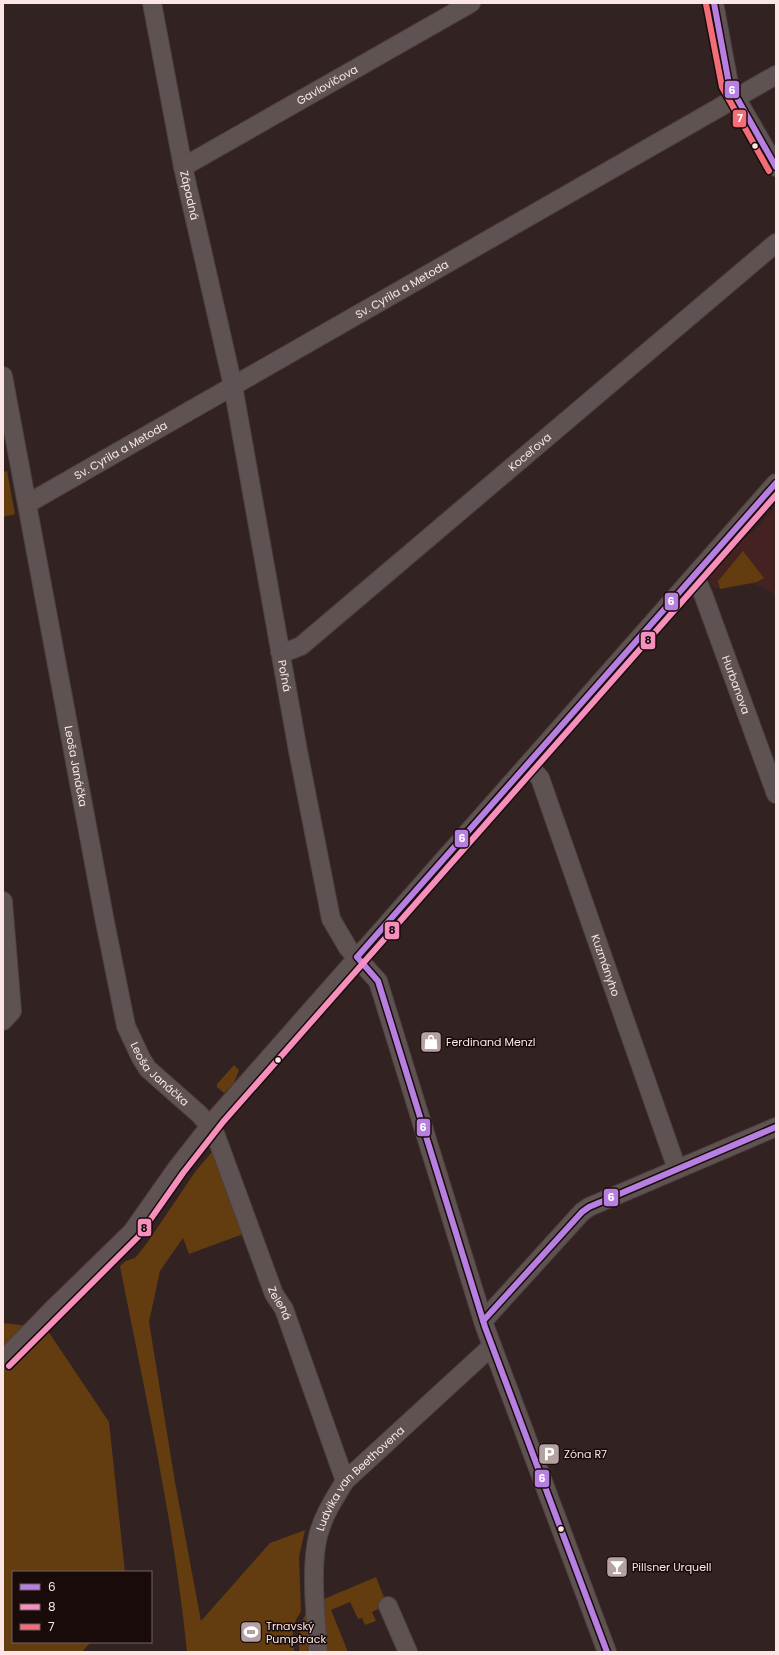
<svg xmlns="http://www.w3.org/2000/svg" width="779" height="1655" viewBox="0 0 779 1655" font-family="Poppins,sans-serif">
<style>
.built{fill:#442221}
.green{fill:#633c10}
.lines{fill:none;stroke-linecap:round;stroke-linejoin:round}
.minor-casing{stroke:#4e403f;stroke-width:20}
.minor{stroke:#5f5252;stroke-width:18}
.bus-1-casing{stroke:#180b0a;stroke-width:9}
.bus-2-casing{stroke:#180b0a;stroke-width:9}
.bus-3-casing{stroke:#180b0a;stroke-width:9}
.bus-1{stroke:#b87fe2;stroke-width:6}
.bus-2{stroke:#f78fbc;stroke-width:6}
.bus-3{stroke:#f26d78;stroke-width:6}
.bus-dot{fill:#fbe6e5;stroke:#180b0a;stroke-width:1.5}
.labels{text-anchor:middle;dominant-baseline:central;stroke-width:3;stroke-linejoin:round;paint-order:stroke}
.street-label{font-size:11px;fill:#fbe6e5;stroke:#180b0a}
.poi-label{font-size:11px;fill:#fbe6e5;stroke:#180b0a;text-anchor:start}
.line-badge{stroke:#180b0a;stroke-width:1.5}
.badge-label{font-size:11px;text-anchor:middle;font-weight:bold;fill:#fff}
.pale-badge-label{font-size:11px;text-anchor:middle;font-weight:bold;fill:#111}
</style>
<rect width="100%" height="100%" fill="#322222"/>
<!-- built -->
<path class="built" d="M 776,506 L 776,596 L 767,589 L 752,584 L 718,589 L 713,587 L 710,583 L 709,572 L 726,552 L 754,531 Z"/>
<!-- green -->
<path class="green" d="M 7,471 L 15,514 L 3,517 L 3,472 Z
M 743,551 L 764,578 L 757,582 L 720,589 L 718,581 Z
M 234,1065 L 239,1070 L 234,1083 L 224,1093 L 217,1087 L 217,1084 Z
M 216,1147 L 246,1233 L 189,1254 L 183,1238 L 160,1271 L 149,1322 L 175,1482 L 201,1621 L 270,1543 L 305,1530 L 299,1557 L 301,1611 L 296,1620 L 293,1631 L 294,1652 L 187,1652 C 174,1522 145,1394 120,1266 L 126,1261 L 135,1258 L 147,1243 L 195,1172 Z
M 3,1323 L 46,1328 L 109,1422 L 125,1572 L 13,1572 L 13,1642 L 91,1642 L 82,1652 L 3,1652 Z
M 376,1577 L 387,1605 L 372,1612 L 376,1621 L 365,1625 L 362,1618 L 358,1619 L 350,1602 L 331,1610 L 348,1652 L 325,1652 L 323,1603 L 324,1599 Z
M 306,1613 L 308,1652 L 299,1652 L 300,1626 Z"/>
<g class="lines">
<!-- minor casing -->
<g class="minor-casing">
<g id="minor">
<path id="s1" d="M 152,3 L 183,167 L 233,386 L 298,751 L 331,919 L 348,948 L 378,981 L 485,1327 L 607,1652"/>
<path d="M 714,3 L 729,84 L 736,98 L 776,167"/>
<path id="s2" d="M 183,167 L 471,3"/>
<path id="s3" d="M 3,376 L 105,922 L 126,1026 L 141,1058 L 148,1069 L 199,1114 L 210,1126 L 216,1136 L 274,1294 L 284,1309 L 345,1481"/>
<path id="s4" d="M 27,504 L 776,75"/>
<path id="s5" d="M 693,579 L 699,585 L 703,594 L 776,794"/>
<path id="s6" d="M 280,652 L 291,650 L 301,646 L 776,243"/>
<path id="s7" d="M 528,765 L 540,778 L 677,1169"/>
<path d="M 3,901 L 12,1011 L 3,1021"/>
<path d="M 483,1321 L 582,1212 L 589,1207 L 776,1127"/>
<path d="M 3,1360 L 52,1310 L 132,1232 L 177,1168 L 217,1117 L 776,483"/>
<path d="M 388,1606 L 408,1652"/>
<path id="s8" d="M 318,1652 C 316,1617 310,1569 318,1536 C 323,1516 334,1499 345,1481 L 492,1346"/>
</g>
</g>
<!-- minor -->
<use href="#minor" class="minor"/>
<!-- bus-1 casing -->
<g class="bus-1-casing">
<path id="bus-1" d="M 714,3 L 729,84 L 776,167
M 357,957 L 378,981 L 485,1327 L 607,1652
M 357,957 L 776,483
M 483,1321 L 582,1212 L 589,1207 L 776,1127"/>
</g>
<!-- bus-2 casing -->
<g class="bus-2-casing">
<path id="bus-2" d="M 9,1366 L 138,1237 L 183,1173 L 223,1122 L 776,495"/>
</g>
<!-- bus-3 casing -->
<g class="bus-3-casing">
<path id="bus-3" d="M 706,4 L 722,87 L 769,171"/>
</g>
<!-- bus-1 -->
<use href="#bus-1" class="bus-1"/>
<!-- bus-2 -->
<use href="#bus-2" class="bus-2"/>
<!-- bus-3 -->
<use href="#bus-3" class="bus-3"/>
</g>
<!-- icons -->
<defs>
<g id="shop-square" transform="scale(1.15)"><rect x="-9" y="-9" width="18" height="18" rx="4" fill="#b5a1a1" stroke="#180b0a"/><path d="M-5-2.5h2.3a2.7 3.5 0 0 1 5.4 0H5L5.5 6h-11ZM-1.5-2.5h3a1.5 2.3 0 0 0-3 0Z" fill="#fff"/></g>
<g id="parking-square" transform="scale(1.15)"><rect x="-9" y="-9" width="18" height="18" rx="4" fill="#b5a1a1" stroke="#180b0a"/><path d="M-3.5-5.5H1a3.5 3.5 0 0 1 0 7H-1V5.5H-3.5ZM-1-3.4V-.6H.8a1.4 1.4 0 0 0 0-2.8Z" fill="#fff"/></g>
<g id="bar-square" transform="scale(1.15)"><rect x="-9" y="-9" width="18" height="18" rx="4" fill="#b5a1a1" stroke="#180b0a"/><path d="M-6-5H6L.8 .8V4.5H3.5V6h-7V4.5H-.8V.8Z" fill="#fff"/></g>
<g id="stadium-square" transform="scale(1.15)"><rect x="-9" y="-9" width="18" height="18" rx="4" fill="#b5a1a1" stroke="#180b0a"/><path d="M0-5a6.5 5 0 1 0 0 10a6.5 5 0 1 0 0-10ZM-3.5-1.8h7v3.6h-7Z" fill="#fff"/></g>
</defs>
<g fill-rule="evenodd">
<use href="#shop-square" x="431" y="1042"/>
<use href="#parking-square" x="549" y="1454"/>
<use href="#bar-square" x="617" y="1567"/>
<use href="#stadium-square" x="251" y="1632"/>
</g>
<!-- markers -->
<g class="bus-dot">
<circle cx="755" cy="146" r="3.5"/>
<circle cx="278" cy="1060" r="3.5"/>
<circle cx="561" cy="1529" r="3.5"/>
</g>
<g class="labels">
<!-- street labels -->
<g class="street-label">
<text stroke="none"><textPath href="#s2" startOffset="166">Gavlovičova</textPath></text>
<text stroke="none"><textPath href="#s1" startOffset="196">Západná</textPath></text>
<text stroke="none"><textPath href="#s4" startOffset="432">Sv. Cyrila a Metoda</textPath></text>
<text stroke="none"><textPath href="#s4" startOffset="108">Sv. Cyrila a Metoda</textPath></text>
<text stroke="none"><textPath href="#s6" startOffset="322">Koceľova</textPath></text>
<text stroke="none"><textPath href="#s1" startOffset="686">Poľná</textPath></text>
<text stroke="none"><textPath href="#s5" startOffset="115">Hurbanova</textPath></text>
<text stroke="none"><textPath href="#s3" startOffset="397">Leoša Janáčka</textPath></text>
<text stroke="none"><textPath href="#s7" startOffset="216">Kuzmányho</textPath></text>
<text stroke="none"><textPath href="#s3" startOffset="721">Leoša Janáčka</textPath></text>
<text stroke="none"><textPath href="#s3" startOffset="985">Zelená</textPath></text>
<text stroke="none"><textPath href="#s8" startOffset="189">Ludvika van Beethovena</textPath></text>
</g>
<!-- poi labels -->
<g class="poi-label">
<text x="446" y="1042">Ferdinand Menzl</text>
<text x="564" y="1454">Zóna R7</text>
<text x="632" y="1567">Pillsner Urquell</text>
<text x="266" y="1626">Trnavský<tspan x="266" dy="13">Pumptrack</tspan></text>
</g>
</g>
<g class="line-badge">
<rect x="724" y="80" width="16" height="19" rx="4" fill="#b87fe2"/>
<rect x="732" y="109" width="15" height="19" rx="4" fill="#f26d78"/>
<rect x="664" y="592" width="15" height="19" rx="4" fill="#b87fe2"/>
<rect x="640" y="631" width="16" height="19" rx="4" fill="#f78fbc"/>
<rect x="454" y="829" width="15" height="19" rx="4" fill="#b87fe2"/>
<rect x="384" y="921" width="16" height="19" rx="4" fill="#f78fbc"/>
<rect x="416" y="1118" width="15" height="19" rx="4" fill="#b87fe2"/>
<rect x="603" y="1188" width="16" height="19" rx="4" fill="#b87fe2"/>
<rect x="137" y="1218" width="15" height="19" rx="4" fill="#f78fbc"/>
<rect x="534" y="1469" width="16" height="19" rx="4" fill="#b87fe2"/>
</g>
<g class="badge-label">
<text x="732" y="94">6</text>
<text x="740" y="122">7</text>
<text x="671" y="605">6</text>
<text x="462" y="842">6</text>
<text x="423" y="1131">6</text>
<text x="611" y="1201">6</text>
<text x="542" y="1482">6</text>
</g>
<g class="pale-badge-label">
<text x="648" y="644">8</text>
<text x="392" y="934">8</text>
<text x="144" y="1232">8</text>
</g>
<!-- border -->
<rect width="779" height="1655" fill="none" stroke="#fbe6e5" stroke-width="8"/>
<!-- legend -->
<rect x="12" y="1571" width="140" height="72" fill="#180b0a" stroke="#736362"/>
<rect x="20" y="1584" width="20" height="6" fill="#b87fe2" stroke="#736362"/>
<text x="48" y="1591" font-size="12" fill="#fbe6e5">6</text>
<rect x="20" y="1604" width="20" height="6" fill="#f78fbc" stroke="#736362"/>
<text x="48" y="1611" font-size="12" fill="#fbe6e5">8</text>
<rect x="20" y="1624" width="20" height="6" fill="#f26d78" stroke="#736362"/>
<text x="48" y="1631" font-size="12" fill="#fbe6e5">7</text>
</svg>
